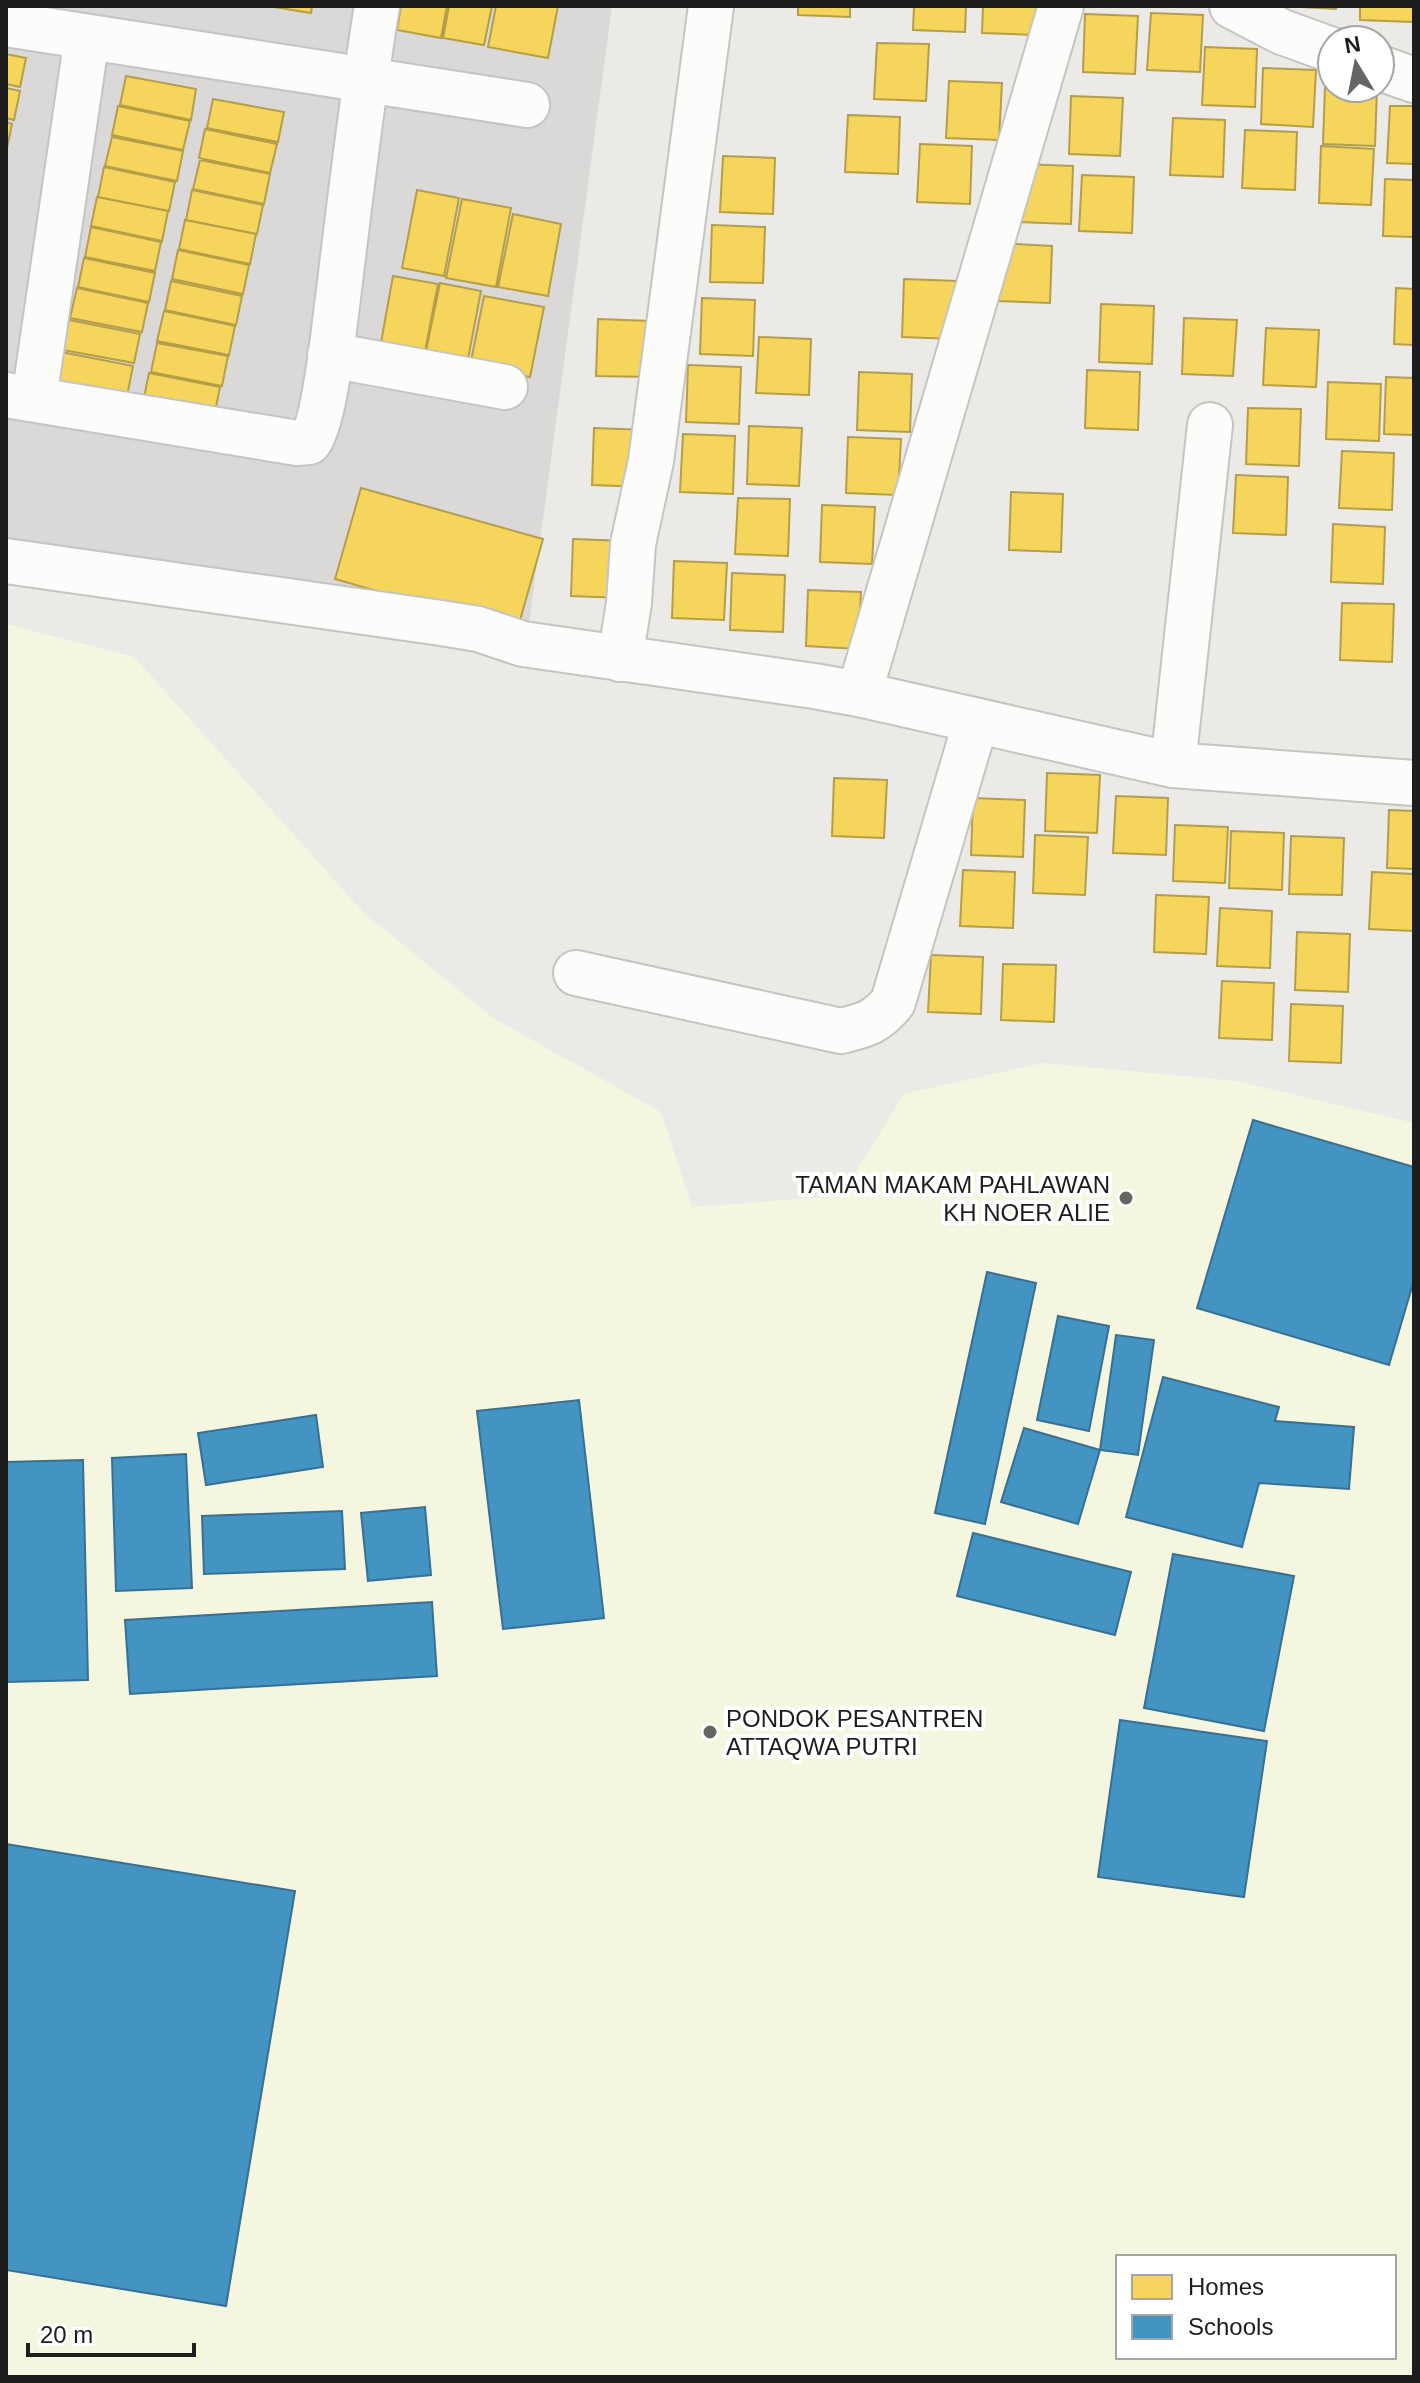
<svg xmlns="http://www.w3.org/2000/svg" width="1420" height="2383" viewBox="0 0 1420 2383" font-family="Arial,sans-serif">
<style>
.residential{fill:#dbd9d7}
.education{fill:#f5f6e0;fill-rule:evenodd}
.homes{fill:#f6d55c;stroke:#b59e49;stroke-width:2}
.schools{fill:#4393c3;stroke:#387091;stroke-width:2}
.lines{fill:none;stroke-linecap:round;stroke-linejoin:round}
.street-casing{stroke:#c4c4c2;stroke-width:48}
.street{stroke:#fcfcfb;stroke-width:44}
.poi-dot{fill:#656563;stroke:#fff;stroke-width:3}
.labels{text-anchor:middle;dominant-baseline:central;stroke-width:8;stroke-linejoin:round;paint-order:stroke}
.poi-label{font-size:24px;fill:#1d1d1d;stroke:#fff;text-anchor:end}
</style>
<rect width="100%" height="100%" fill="#eceae6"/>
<!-- residential -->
<path class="residential" d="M 6,6 L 612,6 L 527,638 L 6,565 Z"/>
<!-- education -->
<path class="education" d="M 6,624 L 134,657 L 364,913 L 493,1018 L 661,1112 L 692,1207 L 841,1196 L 904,1094 L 1043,1063 L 1236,1081 L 1414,1123 L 1414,2377 L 6,2377 ZM 1118,2257 L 1394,2257 L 1394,2357 L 1118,2357 Z"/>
<!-- homes -->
<path class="homes" d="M 268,6 L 312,6 L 311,13 Z
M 401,6 L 447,6 L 441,38 L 397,30 Z
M 449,6 L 492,6 L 484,45 L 443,38 Z
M 496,6 L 558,6 L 548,58 L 488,47 Z
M 798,6 L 850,6 L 850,17 L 798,15 Z
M 914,6 L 966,6 L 965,32 L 913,30 Z
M 983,6 L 1036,6 L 1035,35 L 982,33 Z
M 1284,6 L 1336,6 L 1336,9 Z
M 1360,6 L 1413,6 L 1413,22 L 1360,20 Z
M 1151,13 L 1203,15 L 1200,72 L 1147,70 Z
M 1085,14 L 1138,16 L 1135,74 L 1083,72 Z
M 877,43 L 929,44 L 926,101 L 874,99 Z
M 1205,47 L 1257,49 L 1255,107 L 1202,105 Z
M 6,54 L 26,58 L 20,87 L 6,84 Z
M 1263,68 L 1316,70 L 1313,127 L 1261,124 Z
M 126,76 L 196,89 L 191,120 L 120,105 Z
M 949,81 L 1002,83 L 999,140 L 946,138 Z
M 1325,86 L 1377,88 L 1375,146 L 1323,144 Z
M 6,88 L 20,91 L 14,120 L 6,118 Z
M 1071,96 L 1123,98 L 1120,156 L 1069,154 Z
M 213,99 L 284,112 L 278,142 L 207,128 Z
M 118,106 L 190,121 L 183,150 L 112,135 Z
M 1390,106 L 1414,106 L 1414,164 L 1387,163 Z
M 848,115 L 900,117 L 898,174 L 845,172 Z
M 1173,118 L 1225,120 L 1223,177 L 1170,175 Z
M 6,122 L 12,124 L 6,153 Z
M 205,129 L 277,144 L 270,173 L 199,158 Z
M 1245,130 L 1297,132 L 1295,190 L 1242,188 Z
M 112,137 L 183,151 L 177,181 L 105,166 Z
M 920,144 L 972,146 L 970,204 L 917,202 Z
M 1321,146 L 1374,149 L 1371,205 L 1319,203 Z
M 723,156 L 775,158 L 773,214 L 720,212 Z
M 200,160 L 270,174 L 264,204 L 193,189 Z
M 1020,164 L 1073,166 L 1071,224 L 1018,222 Z
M 104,167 L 175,182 L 169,211 L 98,197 Z
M 1082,175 L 1134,177 L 1132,233 L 1079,231 Z
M 1385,179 L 1414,180 L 1414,237 L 1383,236 Z
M 192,190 L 263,205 L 257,234 L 186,220 Z
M 417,190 L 459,198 L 444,276 L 402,268 Z
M 97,197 L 168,211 L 162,241 L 91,226 Z
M 462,199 L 511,208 L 496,287 L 446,278 Z
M 513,214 L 561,224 L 548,296 L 498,287 Z
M 185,220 L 256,234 L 250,264 L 179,249 Z
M 712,225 L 765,227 L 763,283 L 710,282 Z
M 91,227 L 161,242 L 155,271 L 85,257 Z
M 1000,243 L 1052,246 L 1050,303 L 997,301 Z
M 178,250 L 249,265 L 243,294 L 172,279 Z
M 84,258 L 155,273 L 149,302 L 78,287 Z
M 393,276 L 438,284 L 424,356 L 380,348 Z
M 904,279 L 957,281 L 954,339 L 902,337 Z
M 171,281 L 242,296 L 236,325 L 165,310 Z
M 440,283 L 481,291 L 467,364 L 425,356 Z
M 77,288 L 148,303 L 142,332 L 70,318 Z
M 1396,288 L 1414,289 L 1414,345 L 1394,344 Z
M 484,296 L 544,307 L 530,377 L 470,366 Z
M 702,298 L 755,300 L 753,356 L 700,354 Z
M 1101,304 L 1154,306 L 1152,364 L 1099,362 Z
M 164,311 L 235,326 L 229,355 L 157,341 Z
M 1184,318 L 1237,320 L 1233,376 L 1182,374 Z
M 598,319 L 651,321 L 649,377 L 596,376 Z
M 69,320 L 140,334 L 134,363 L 63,350 Z
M 1266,328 L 1319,330 L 1316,387 L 1263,385 Z
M 759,337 L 811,339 L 809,395 L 756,393 Z
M 157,343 L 228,356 L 222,386 L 151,372 Z
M 61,352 L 133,366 L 127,396 L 55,382 Z
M 688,365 L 741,367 L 739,424 L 686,422 Z
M 1087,370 L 1140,372 L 1138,430 L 1085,428 Z
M 859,372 L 912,374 L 910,432 L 857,430 Z
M 149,373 L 220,387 L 214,417 L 143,402 Z
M 1386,377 L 1414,378 L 1414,435 L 1384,434 Z
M 1328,382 L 1381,384 L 1379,441 L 1326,439 Z
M 1248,408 L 1301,409 L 1299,466 L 1246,464 Z
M 749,426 L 802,428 L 799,486 L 747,484 Z
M 594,428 L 647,430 L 644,487 L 592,485 Z
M 683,434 L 735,436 L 733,494 L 680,492 Z
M 848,437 L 901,439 L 898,495 L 846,493 Z
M 1342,451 L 1394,453 L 1392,510 L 1339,508 Z
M 1236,475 L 1288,477 L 1286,535 L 1233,533 Z
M 361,488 L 543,539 L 517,631 L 335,579 Z
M 1011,492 L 1063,494 L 1061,552 L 1009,550 Z
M 738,498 L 790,499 L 788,556 L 735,554 Z
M 822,505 L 875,507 L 872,564 L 820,562 Z
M 1333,524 L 1385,527 L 1383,584 L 1331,582 Z
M 573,539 L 625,541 L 623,598 L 571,596 Z
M 674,561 L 727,563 L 724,620 L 672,618 Z
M 732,573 L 785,575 L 783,632 L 730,630 Z
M 808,590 L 861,592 L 858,649 L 806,646 Z
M 1342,603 L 1394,604 L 1392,662 L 1340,660 Z
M 1047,773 L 1100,775 L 1097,833 L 1045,831 Z
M 834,778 L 887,780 L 884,838 L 832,836 Z
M 1116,796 L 1168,798 L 1166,855 L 1113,853 Z
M 973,798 L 1025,800 L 1023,857 L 971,855 Z
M 1389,810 L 1414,811 L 1414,869 L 1387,868 Z
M 1175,825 L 1228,827 L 1225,883 L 1173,881 Z
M 1231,831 L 1284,833 L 1282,890 L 1229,888 Z
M 1035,835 L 1088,837 L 1085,895 L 1033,893 Z
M 1291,836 L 1344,838 L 1342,895 L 1289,894 Z
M 963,870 L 1015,872 L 1013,928 L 960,926 Z
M 1372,872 L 1414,874 L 1414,931 L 1369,929 Z
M 1156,895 L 1209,897 L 1206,954 L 1154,952 Z
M 1220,908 L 1272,911 L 1270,968 L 1217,966 Z
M 1297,932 L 1350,934 L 1348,992 L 1295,990 Z
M 931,955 L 983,957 L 981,1014 L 928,1012 Z
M 1003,964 L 1056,965 L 1054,1022 L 1001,1020 Z
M 1222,981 L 1274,983 L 1272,1040 L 1219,1038 Z
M 1291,1004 L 1343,1006 L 1341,1063 L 1289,1061 Z"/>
<!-- schools -->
<path class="schools" d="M 1253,1120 L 1414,1167 L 1414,1280 L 1389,1365 L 1197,1308 Z
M 987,1272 L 1036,1283 L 985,1524 L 935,1513 Z
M 1058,1316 L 1109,1326 L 1089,1431 L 1037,1420 Z
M 1116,1335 L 1154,1340 L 1138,1455 L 1100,1450 Z
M 1163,1377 L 1279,1407 L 1275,1421 L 1354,1427 L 1349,1489 L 1259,1483 L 1242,1547 L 1126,1517 Z
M 579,1400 L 604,1618 L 503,1629 L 477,1411 Z
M 316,1415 L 323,1467 L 206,1485 L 198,1433 Z
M 1024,1428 L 1100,1450 L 1078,1524 L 1001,1502 Z
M 186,1454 L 192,1588 L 116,1591 L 112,1458 Z
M 83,1460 L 88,1680 L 6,1682 L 6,1462 Z
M 425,1507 L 431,1575 L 368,1581 L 361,1513 Z
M 342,1511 L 345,1569 L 204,1574 L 202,1516 Z
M 973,1533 L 1131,1572 L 1115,1635 L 957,1596 Z
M 1173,1554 L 1294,1576 L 1264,1731 L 1144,1708 Z
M 432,1602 L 437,1676 L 130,1694 L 125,1620 Z
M 1120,1720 L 1267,1741 L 1244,1897 L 1098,1877 Z
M 6,1844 L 295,1891 L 226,2306 L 6,2270 Z"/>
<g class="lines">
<!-- street casing -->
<g class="street-casing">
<path id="street" d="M 1232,6 L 1282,32 L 1332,50
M 6,24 L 527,105
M 1380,68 L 1414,80
M 330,355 L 505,387
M 6,395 L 297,443 L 309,442 C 325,423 334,327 338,298 C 350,201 361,103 377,6
M 34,399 L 87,37
M 6,561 L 441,623 L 478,629 L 523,644 L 814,686 L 859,694 L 1173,765 L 1414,783
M 620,659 L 629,603 L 633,544 L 651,461 L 711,6
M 859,694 L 1061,6
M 1173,765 L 1210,425
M 576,973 L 841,1031 C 866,1025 877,1022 893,1002 L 976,721"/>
</g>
<!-- street -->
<use href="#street" class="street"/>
</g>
<!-- markers -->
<g class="poi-dot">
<circle cx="1126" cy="1198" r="8"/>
<circle cx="710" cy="1732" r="8"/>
</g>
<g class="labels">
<!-- poi labels -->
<g class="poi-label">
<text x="1110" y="1184">TAMAN MAKAM PAHLAWAN<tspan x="1110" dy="28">KH NOER ALIE</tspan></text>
<text x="726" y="1718" text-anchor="start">PONDOK PESANTREN<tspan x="726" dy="28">ATTAQWA PUTRI</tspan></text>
</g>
</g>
<!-- border -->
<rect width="1420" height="2383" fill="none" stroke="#1d1d1d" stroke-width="16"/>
<!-- legend -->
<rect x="1116" y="2255" width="280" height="104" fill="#ffffff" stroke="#a5a5a5" stroke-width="2"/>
<rect x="1132" y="2275" width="40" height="24" fill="#f6d55c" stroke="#a5a5a5" stroke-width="2"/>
<text x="1188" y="2295" font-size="24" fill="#1d1d1d">Homes</text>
<rect x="1132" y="2315" width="40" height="24" fill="#4393c3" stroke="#a5a5a5" stroke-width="2"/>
<text x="1188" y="2335" font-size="24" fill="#1d1d1d">Schools</text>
<!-- north arrow -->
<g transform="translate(1356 64) rotate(350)"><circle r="38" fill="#ffffff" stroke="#a5a5a5" stroke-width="2"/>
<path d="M0-6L14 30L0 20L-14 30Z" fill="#656563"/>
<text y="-12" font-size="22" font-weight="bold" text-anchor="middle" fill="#1d1d1d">N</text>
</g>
<!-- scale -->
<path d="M28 2343v12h166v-12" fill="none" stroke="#1d1d1d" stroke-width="4"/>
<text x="40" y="2343" font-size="24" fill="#1d1d1d" stroke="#ffffff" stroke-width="6" paint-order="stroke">20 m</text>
</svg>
